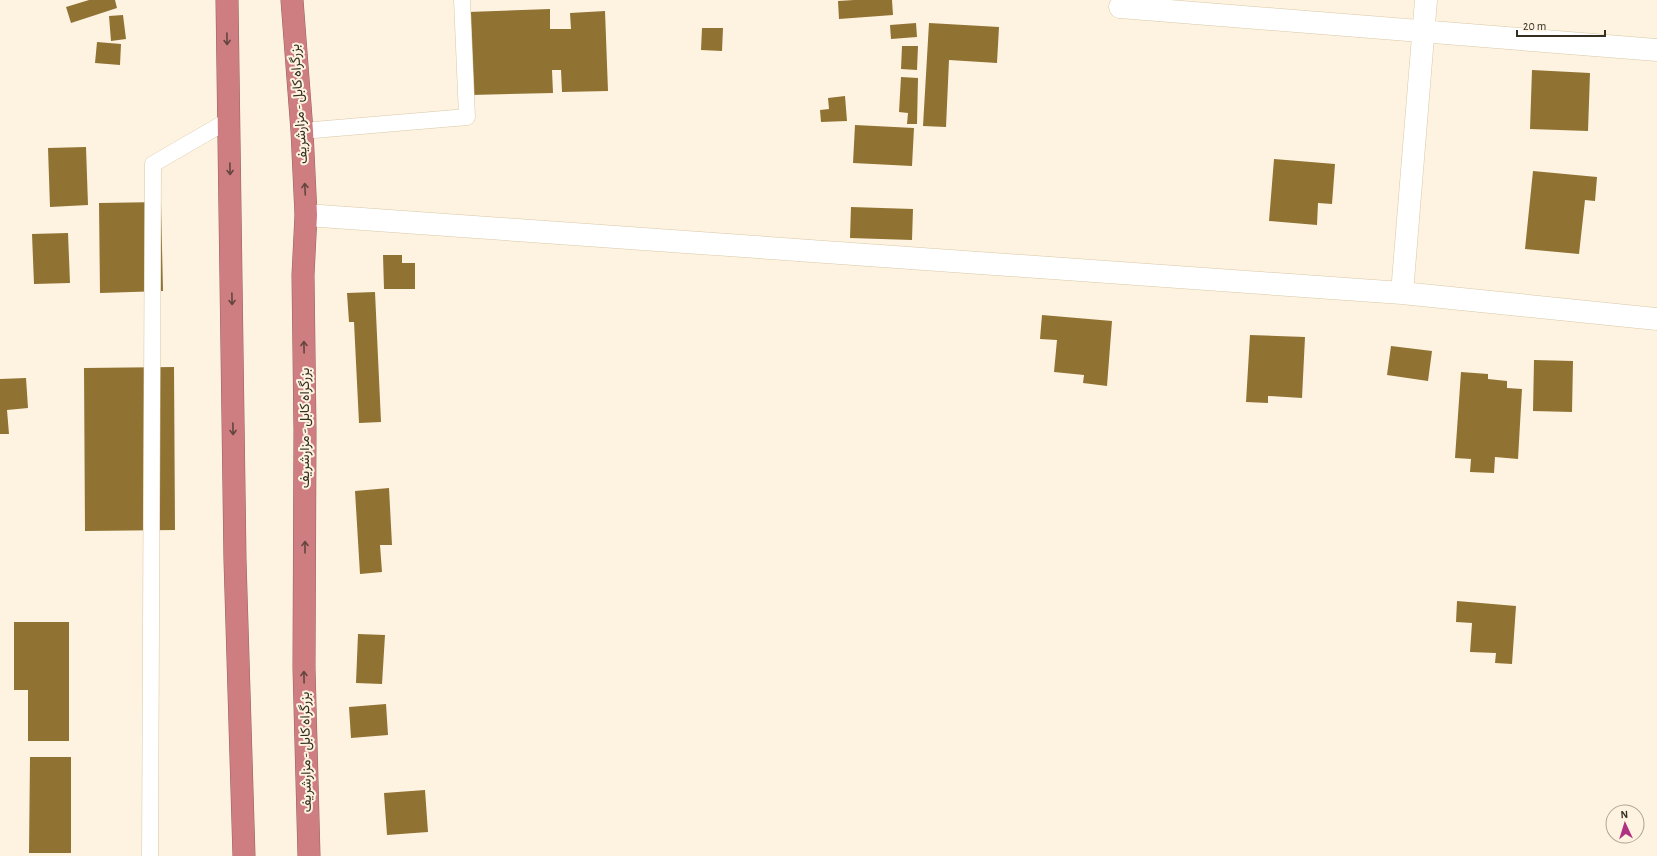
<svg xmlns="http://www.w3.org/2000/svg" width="1657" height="856" viewBox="0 0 1657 856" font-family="'Alegreya Sans',Vazirmatn,sans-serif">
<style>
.building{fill:#907233}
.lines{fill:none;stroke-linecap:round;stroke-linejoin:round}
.lane-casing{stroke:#d8c8a7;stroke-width:17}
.street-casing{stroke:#d8c8a7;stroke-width:23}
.highway-casing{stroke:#986260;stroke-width:23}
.lane{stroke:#fff;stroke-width:16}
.street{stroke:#fff;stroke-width:22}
.highway{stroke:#ce7d81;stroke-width:22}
.oneway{stroke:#63463e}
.labels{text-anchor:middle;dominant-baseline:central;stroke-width:4;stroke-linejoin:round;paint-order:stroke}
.street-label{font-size:14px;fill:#352f22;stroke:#fef3e0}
</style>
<rect width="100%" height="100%" fill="#fef3e0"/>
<!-- building -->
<path class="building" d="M 89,0 L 115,0 L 117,8 L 71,23 L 66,7 Z
M 854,0 L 892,0 L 893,15 L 839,19 L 838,1 Z
M 550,9 L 550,29 L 571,29 L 570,13 L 605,11 L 608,91 L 562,92 L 561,70 L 552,70 L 553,93 L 471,95 L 468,12 Z
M 123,15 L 126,39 L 111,41 L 109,16 Z
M 916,23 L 917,37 L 891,39 L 890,25 Z
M 929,23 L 999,27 L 997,63 L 949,60 L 946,127 L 923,126 Z
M 702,28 L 723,28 L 722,51 L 701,50 Z
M 97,42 L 121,44 L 120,65 L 95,63 Z
M 902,46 L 918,46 L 917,70 L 901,69 Z
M 1532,70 L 1590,73 L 1588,131 L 1530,129 Z
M 901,77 L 918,78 L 917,124 L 907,124 L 908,113 L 899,112 Z
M 845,96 L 847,121 L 821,122 L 820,110 L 829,109 L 828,98 Z
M 855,125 L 914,128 L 912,166 L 853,163 Z
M 86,147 L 88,205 L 50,207 L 48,148 Z
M 1274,159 L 1335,164 L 1332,204 L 1318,203 L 1317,225 L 1269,221 Z
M 1533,171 L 1597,177 L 1595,201 L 1585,200 L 1579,254 L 1525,249 Z
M 161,202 L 163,291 L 100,293 L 99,203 Z
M 851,207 L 913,209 L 912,240 L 850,238 Z
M 68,233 L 70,283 L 34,284 L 32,234 Z
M 383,255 L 402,255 L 402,263 L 415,263 L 415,289 L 384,289 Z
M 375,292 L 381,422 L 359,423 L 354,322 L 349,322 L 347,293 Z
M 1042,315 L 1112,321 L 1107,386 L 1083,383 L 1084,375 L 1054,372 L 1057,340 L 1040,339 Z
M 1250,335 L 1305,337 L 1302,398 L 1268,396 L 1268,403 L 1246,402 Z
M 1391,346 L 1432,351 L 1428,381 L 1387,375 Z
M 1534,360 L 1573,361 L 1572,412 L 1533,411 Z
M 174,367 L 175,530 L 85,531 L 84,368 Z
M 1461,372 L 1488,374 L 1488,379 L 1507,381 L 1507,388 L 1522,389 L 1518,459 L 1495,457 L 1494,473 L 1470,472 L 1471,459 L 1455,458 Z
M 26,378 L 28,408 L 7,410 L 9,434 L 0,434 L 0,379 Z
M 389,488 L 392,545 L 380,545 L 382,572 L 360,574 L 355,491 Z
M 1457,601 L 1516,606 L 1512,664 L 1495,663 L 1496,653 L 1470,652 L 1472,623 L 1456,622 Z
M 14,622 L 69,622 L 69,741 L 28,741 L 28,690 L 14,690 Z
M 358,634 L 385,635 L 382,684 L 356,683 Z
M 386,704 L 388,735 L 351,738 L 349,707 Z
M 30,757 L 71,757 L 71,853 L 29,853 Z
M 425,790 L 428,832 L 387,835 L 384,793 Z"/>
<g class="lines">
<!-- lane casing -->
<g class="lane-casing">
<path id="lane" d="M 302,131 L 467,117 L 462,0
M 150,856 L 153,164 L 229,120"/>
</g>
<!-- street casing -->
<g class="street-casing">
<path id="street" d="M 1120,7 L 1657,50
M 306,215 L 1402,293 L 1657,319
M 1402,293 L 1426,0"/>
</g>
<!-- highway casing -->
<g class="highway-casing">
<path id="highway" d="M 227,0 L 235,560 L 244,856
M 292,0 L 302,131 L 306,215 L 303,275 L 305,431 L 304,668 L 309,856"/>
</g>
<!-- lane -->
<use href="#lane" class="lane"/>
<!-- street -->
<use href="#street" class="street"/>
<!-- highway -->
<use href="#highway" class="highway"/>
</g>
<!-- one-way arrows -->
<defs><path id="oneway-shaft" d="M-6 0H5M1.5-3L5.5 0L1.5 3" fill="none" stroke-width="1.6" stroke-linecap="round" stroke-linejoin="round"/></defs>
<g class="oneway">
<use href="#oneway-shaft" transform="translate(227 39) rotate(89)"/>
<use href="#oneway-shaft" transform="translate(230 169) rotate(89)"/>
<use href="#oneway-shaft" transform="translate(305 189) rotate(-93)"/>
<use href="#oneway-shaft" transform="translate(232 299) rotate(89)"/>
<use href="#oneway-shaft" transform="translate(304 347) rotate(-91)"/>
<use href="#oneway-shaft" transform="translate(233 429) rotate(89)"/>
<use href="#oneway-shaft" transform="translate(305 547) rotate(-90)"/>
<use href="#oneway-shaft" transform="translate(304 677) rotate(-91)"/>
</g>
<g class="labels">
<!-- street labels -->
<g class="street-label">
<text transform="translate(299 104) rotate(-94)">بزرگراه کابل - مزارشریف</text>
<text transform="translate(305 428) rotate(-90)">بزرگراه کابل - مزارشریف</text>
<text transform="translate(306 752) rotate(-91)">بزرگراه کابل - مزارشریف</text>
</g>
</g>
<!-- north arrow -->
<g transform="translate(1625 824) rotate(356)"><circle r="19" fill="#fef3e0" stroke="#aea594"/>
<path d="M0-3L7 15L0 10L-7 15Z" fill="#af3181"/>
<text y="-6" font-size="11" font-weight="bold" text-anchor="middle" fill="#352f22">N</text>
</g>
<!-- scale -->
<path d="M1517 30v6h88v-6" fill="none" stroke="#352f22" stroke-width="2"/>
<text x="1523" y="30" font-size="12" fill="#352f22" stroke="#fef3e0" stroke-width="3" paint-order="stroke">20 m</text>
</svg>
